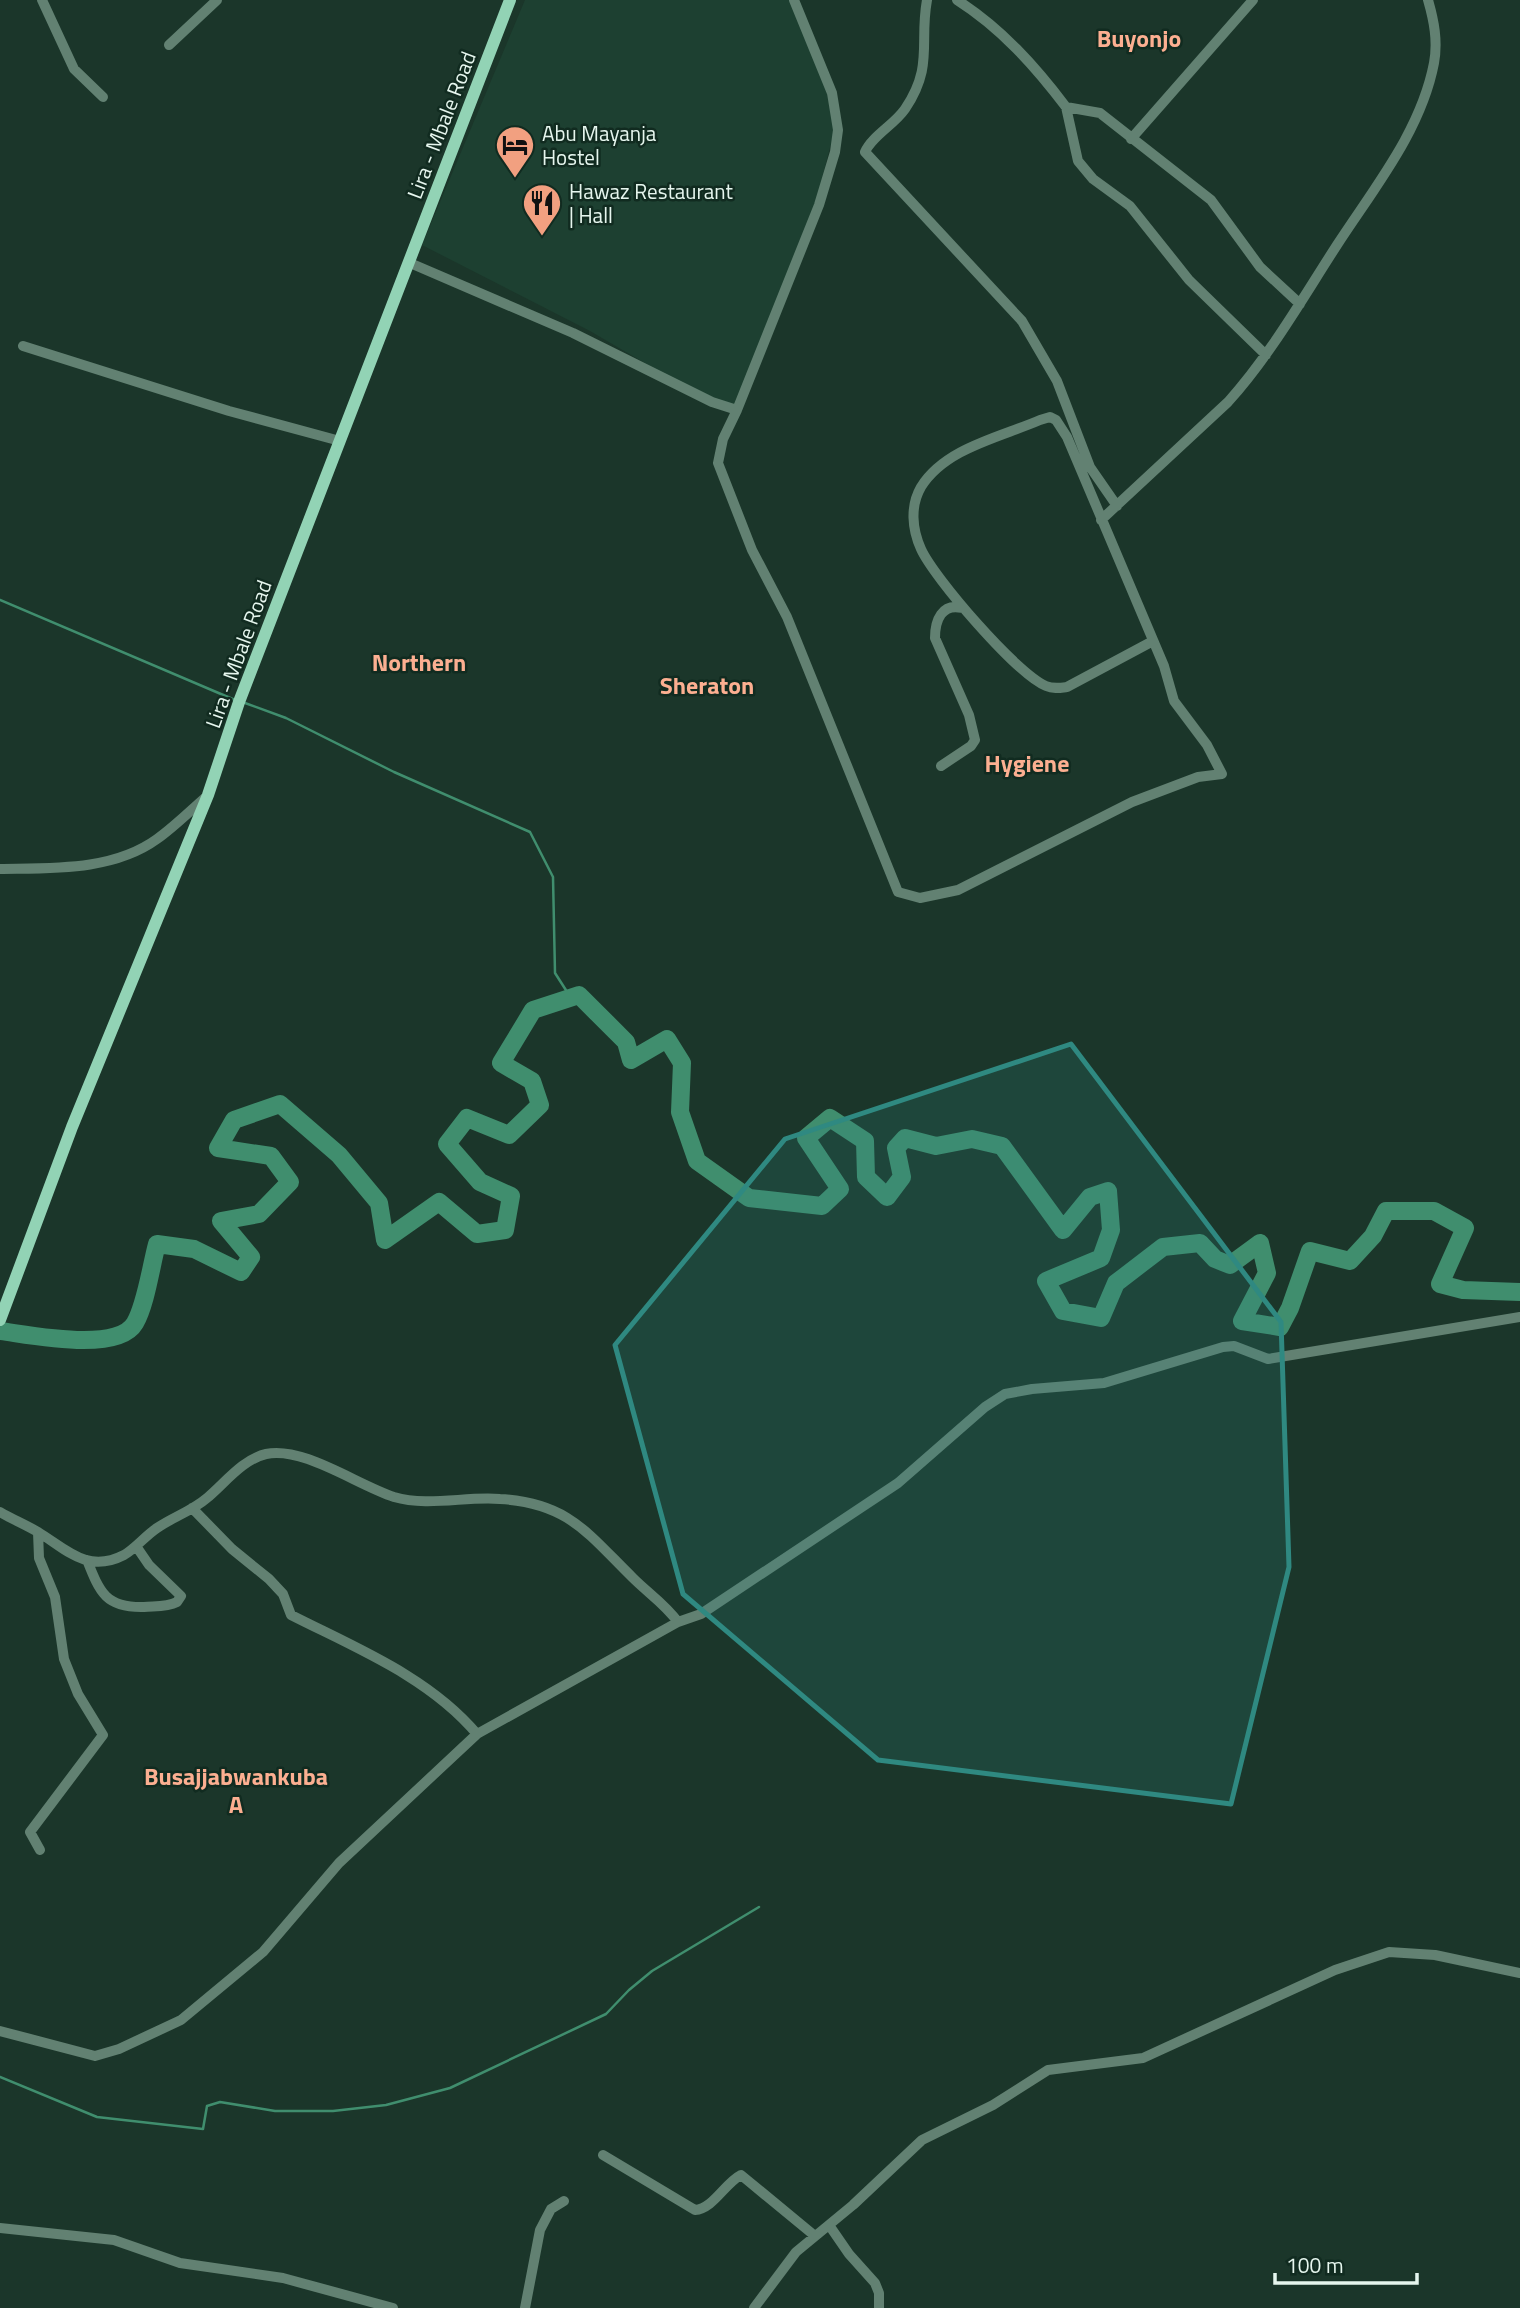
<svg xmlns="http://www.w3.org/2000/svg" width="1520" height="2308" viewBox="0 0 1520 2308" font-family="'Titillium Web',sans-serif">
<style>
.built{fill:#1d4031}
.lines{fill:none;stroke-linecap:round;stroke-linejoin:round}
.stream{stroke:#408e6e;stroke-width:2.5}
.river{stroke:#408e6e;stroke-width:18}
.minor{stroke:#628172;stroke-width:10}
.major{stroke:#92d3b5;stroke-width:12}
.marked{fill:#2f8981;fill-opacity:0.2;stroke:#2f8981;stroke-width:5;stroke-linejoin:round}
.labels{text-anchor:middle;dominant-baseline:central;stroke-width:5;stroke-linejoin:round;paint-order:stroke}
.street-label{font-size:21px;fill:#e6f6ee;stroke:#112b20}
.poi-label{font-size:21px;fill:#e6f6ee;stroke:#112b20;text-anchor:start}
.quarter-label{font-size:24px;font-weight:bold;fill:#fcaf91;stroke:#112b20}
</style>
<rect width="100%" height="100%" fill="#1b362a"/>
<!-- built -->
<path class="built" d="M 525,0 L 793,0 L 830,92 L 835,128 L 817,198 L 736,405 L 698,394 L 590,331 L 422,245 Z"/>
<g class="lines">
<!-- stream -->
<path class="stream" d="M 0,600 L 235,700
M 245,703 L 286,718 L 394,772 L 530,832 L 553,877 L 555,973 L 571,998
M 0,2077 L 97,2117 L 203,2129 L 207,2106 L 220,2102 L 275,2111 L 333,2111 L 386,2105 L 450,2088 L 606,2014 L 629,1990 L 652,1971 L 759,1907"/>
<!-- river -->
<path class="river" d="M 0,1331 C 31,1335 118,1353 135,1323 C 146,1304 151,1266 157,1244 L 194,1249 L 241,1272 L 251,1257 L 221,1221 L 259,1214 L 290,1182 L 271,1156 L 218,1148 L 234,1120 L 280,1104 L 339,1155 L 379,1203 L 385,1240 L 439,1202 L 477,1234 L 505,1230 L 511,1196 L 480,1182 L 447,1144 L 467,1118 L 509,1135 L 540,1105 L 532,1081 L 501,1063 L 533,1010 L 579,995 L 626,1042 L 631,1060 L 667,1039 L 682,1063 L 680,1112 L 697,1161 L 749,1198 L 822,1206 L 840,1189 L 806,1138 L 830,1118 L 865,1141 L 866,1177 L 887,1197 L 902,1177 L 896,1148 L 905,1138 L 936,1146 L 972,1139 L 1002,1146 L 1063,1230 L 1090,1197 L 1108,1191 L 1111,1230 L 1101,1258 L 1046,1281 L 1063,1311 L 1101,1318 L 1116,1283 L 1163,1247 L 1200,1243 L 1215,1259 L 1230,1265 L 1260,1243 L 1267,1273 L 1242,1321 L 1280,1327 L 1290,1308 L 1310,1251 L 1350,1261 L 1373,1236 L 1386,1211 L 1434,1211 L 1465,1228 L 1440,1284 L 1463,1290 L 1520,1292"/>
<!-- minor -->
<path class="minor" d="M 42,0 L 74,69 L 103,97
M 927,0 C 919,43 934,66 905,109 C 894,125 872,136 865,152 L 1022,321 L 1057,381 L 1090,467 L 1117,506
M 957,0 C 1001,28 1035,66 1066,107 L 1100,113 L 1211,200 L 1260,267 L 1300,304
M 169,45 L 217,0
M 1066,107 L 1078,161 L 1093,179 L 1130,206 L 1189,280 L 1266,355
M 1131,139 L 1253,0
M 410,263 L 573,333 L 712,402 L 737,410 L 819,205 L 835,152 L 838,130 L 832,93 L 794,0
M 23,346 L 229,411 L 340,441
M 737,410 L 723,439 L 718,463 L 752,550 L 787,617 L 898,892 L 920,898 L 958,890 L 1132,802 L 1198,777 L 1222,774 L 1207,745 L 1174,701 L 1164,666 L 1067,437 L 1056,420 L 1050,417 L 1040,420 C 1001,437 945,448 921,487 C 910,506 912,529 921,549 C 934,578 1017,674 1046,686 C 1053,689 1059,688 1067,687 L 1153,641
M 1101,520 L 1228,402 C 1271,354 1302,299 1337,245 C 1374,188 1421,131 1434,63 C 1438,41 1434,21 1428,0
M 941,766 L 971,746 L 975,740 L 969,715 L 935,638 C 935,620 942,603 962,608
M 0,869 C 52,868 113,871 157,839 C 174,827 190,811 206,797
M 192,1508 L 232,1549 L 269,1579 L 283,1594 L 291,1615 C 356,1648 429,1677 477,1734
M 0,1512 C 12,1519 26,1525 38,1532 C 66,1549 87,1574 124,1555 C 136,1548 145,1536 157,1528 C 173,1517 192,1511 207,1498 C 224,1484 243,1459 266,1454 C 303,1446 357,1485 394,1497 C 428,1507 466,1496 500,1499 C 569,1503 588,1534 633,1578 C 648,1593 665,1604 678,1622
M 38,1532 L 39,1558 L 55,1597 L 64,1659 L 78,1694 L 103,1735 L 30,1832 L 40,1850
M 87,1560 C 100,1593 106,1608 144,1607 C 156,1606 167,1607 177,1602 L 181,1596 L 149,1565 L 136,1546
M 0,2031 L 95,2056 L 119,2049 L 181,2020 L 263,1952 L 339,1863 L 477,1734 L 678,1622 L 701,1614 L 898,1483 L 985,1407 L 1005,1394 L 1032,1389 L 1104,1383 L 1223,1347 L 1234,1346 L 1268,1359 L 1520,1317
M 603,2155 L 695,2210 C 713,2209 725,2183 741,2175 L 815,2236
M 829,2225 L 849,2254 L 875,2283 L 879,2293 L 879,2308
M 0,2228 L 114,2240 L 180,2263 L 283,2278 L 393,2308
M 525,2308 L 540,2230 L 551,2209 L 564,2201
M 754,2308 L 796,2252 L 853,2205 L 922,2140 L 993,2105 L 1048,2070 L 1143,2058 L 1335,1970 L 1389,1952 L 1435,1955 L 1520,1973"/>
<!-- major -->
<path class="major" d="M 0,1320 L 72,1127 L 208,795 L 239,702 L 510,0"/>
</g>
<!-- marked area -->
<path class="marked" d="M 1071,1044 L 1281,1322 L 1289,1567 L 1231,1804 L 878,1760 L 683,1594 L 615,1345 L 785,1139 Z"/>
<!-- icons -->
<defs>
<g id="hotel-pin" transform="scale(2.0125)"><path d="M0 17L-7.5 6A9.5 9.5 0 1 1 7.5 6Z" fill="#f2a080" stroke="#112b20"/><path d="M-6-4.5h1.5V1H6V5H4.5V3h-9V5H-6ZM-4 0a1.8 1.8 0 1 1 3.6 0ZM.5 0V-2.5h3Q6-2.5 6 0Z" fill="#111"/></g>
<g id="restaurant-pin" transform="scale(2.0125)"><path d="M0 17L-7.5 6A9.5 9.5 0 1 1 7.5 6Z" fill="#f2a080" stroke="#112b20"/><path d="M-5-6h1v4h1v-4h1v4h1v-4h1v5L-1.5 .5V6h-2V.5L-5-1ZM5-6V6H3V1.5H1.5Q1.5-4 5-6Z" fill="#111"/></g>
</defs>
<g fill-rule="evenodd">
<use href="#hotel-pin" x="515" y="145"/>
<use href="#restaurant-pin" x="542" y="203"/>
</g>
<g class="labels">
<!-- street labels -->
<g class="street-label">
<text transform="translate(441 125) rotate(-69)">Lira - Mbale Road</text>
<text transform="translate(238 654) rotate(-70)">Lira - Mbale Road</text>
</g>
<!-- poi labels -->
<g class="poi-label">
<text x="542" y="133">Abu Mayanja<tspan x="542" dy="24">Hostel</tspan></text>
<text x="569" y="191">Hawaz Restaurant<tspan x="569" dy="24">| Hall</tspan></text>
</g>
<!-- quarter labels -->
<g class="quarter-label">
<text x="1139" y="38">Buyonjo</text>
<text x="419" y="662">Northern</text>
<text x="707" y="685">Sheraton</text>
<text x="1027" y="763">Hygiene</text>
<text x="236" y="1776">Busajjabwankuba<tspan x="236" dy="28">A</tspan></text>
</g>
</g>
<!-- scale -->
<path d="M1275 2273v10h142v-10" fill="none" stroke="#e6f6ee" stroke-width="3.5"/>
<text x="1286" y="2273" font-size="21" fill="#e6f6ee" stroke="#112b20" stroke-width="5" paint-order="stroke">100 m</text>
</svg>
